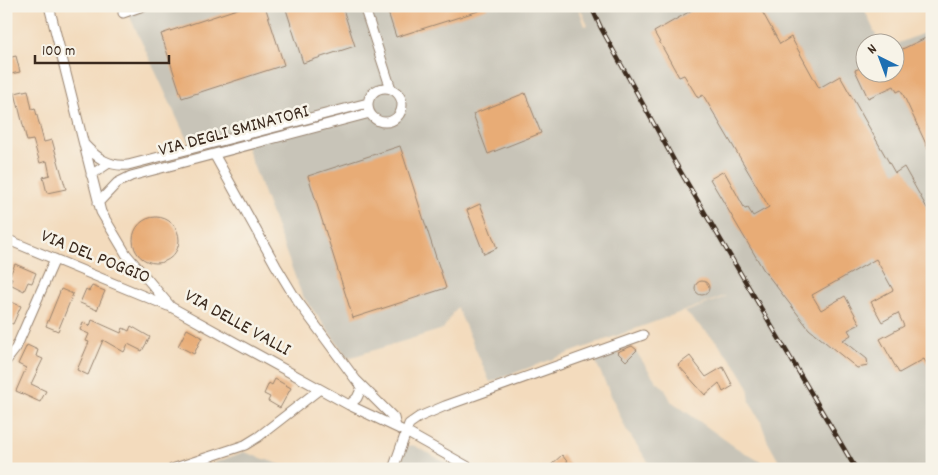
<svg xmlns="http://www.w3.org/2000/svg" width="938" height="475" viewBox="0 0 938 475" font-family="Dekko,sans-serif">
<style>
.industrial{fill:#c8c4b8}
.building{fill:#e8ac76}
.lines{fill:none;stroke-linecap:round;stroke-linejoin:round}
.street-casing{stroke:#97826e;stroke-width:11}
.street{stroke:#fff;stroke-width:9}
.rail-casing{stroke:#3b2a1e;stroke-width:4.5}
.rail{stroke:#f7f3e8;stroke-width:2.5;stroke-dasharray:8;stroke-linecap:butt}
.labels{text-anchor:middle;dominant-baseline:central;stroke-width:5;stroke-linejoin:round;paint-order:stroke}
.street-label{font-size:19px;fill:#3b2a1e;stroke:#f7f3e8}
</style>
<rect width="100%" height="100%" fill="#f7f3e8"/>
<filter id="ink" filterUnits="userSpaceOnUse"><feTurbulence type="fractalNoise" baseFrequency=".02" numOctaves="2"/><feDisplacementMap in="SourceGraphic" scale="10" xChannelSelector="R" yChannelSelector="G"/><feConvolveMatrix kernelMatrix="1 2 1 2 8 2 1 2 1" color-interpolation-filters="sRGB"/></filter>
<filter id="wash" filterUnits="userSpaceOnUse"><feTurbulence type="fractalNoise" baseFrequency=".0096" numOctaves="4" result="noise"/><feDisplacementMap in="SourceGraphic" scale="20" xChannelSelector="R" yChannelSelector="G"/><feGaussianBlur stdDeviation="1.12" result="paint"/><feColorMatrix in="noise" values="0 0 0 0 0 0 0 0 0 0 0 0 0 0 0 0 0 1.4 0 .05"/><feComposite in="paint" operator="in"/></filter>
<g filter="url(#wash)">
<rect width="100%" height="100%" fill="#f3dbbd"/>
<!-- industrial -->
<path class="industrial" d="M 125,6 L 578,6 L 585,26 L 588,25 L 579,6 L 863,6 L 879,42 L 866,42 L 866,72 L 896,72 L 896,44 L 932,30 L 932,469 L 783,469 L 768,442 L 761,422 L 750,402 L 748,386 L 736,366 L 716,341 L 685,312 L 725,297 L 725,296 L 490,382 L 457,307 L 443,329 L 348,358 L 302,295 L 240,130 L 188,142 Z
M 630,343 L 656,381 L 665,389 L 671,401 L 735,447 L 773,469 L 653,469 L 626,429 L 596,362 Z
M 410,445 L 415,446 L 457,469 L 399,469 L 406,448 Z
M 244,452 L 293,469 L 194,469 L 208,465 Z"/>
<g id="blocks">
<!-- building -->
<path class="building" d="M 246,6 L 265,6 L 284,65 L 182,98 L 161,34 Z
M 285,6 L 342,6 L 355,46 L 303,63 Z
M 386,6 L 488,6 L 488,8 L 396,37 Z
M 699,6 L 759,6 L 780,44 L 791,37 L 819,88 L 840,76 L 895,173 L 904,167 L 932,217 L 932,361 L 927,364 L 924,359 L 899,373 L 880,339 L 904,326 L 898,313 L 882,322 L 871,302 L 893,290 L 876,259 L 812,295 L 821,310 L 845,296 L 860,324 L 848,330 L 851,335 L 843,340 L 867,359 L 868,366 L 857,368 L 809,329 L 763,269 L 710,179 L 724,171 L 745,209 L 748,208 L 753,216 L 769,207 L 703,95 L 698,98 L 684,75 L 679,77 L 654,32 Z
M 932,35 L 932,157 L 901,90 L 897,92 L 894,86 L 868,98 L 855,70 L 866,66 L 866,72 L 896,72 L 896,52 Z
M 16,56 L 20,72 L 6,75 L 6,61 L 8,60 L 8,58 Z
M 28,90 L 32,109 L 35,108 L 44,142 L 52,140 L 66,189 L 47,193 L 43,177 L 50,175 L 47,161 L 40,163 L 33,140 L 27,141 L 15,93 Z
M 525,93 L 541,133 L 488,154 L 473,114 Z
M 400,146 L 446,288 L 353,318 L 308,176 Z
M 480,204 L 497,248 L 484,254 L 467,210 Z
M133 240a23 23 0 1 1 46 0a23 23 0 1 1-46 0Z
M 15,264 L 36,273 L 32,283 L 28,282 L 24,291 L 10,284 L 12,278 L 9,277 Z
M695 288a7 7 0 1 1 14 0a7 7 0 1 1-14 0Z
M 92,286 L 105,291 L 97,310 L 80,303 L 86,289 L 89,291 Z
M 61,289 L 73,294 L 58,331 L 46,326 Z
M 6,300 L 21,306 L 13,324 L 6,322 Z
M 92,320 L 121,333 L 123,328 L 129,331 L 131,326 L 150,337 L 142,351 L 128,344 L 124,352 L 103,340 L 88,375 L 77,370 L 89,342 L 86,341 L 89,334 L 80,330 L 83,323 L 90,326 Z
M 187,329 L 202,337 L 194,354 L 178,346 Z
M 27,345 L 38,350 L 36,356 L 43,359 L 31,384 L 46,391 L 40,402 L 16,391 L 26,368 L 18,364 Z
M 632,346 L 637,350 L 626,361 L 617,352 Z
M 690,356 L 706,377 L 723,367 L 733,386 L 723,392 L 719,383 L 705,395 L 678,365 Z
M 275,379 L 291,388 L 280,408 L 268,401 L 270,397 L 264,394 L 269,383 L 272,385 Z
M 562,455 L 573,469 L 554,469 L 551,465 Z"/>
</g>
</g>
<g filter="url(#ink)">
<use href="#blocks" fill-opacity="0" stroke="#97826e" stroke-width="1"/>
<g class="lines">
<!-- street casing -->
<g class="street-casing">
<path id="street" d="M 49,6 L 101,212 L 126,254 L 171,307 L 349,405 L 406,432 L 472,469
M 364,6 L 391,89
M 123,13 L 143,6
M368 105a17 17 0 1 1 34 0a17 17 0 1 1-34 0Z
M 84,144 C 97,158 109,167 128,165 L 368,103
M 214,154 L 276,266 L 296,299 L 356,380 L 394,418 L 396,427
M 91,175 L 109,163
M 98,203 L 117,183 L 131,176 L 370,113
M 6,239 L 168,306
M 6,361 L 16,348 L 55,259
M 349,405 L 357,398 L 362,387
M 172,469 L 245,445 L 258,437 L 320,389
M 393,469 L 409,424 L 419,417 L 445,406 L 643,335"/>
</g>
<!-- street -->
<use href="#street" class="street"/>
<!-- rail casing -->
<g class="rail-casing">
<path id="rail" d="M 591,6 L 601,28 L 676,164 L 856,469"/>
</g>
<!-- rail -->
<use href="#rail" class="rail"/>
</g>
</g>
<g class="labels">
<!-- street labels -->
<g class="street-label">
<text transform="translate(234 132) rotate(-15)">VIA DEGLI SMINATORI</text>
<text transform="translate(95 258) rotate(22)">VIA DEL POGGIO</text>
<text transform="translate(237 324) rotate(29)">VIA DELLE VALLI</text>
</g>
</g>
<!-- margin -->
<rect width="938" height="475" fill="none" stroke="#f7f3e8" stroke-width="25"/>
<!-- north arrow -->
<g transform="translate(880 58) rotate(318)"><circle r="24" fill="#f7f3e8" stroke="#aca397"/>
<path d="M0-4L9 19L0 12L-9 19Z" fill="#1f6fb2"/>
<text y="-8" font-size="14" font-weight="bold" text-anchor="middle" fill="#3b2a1e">N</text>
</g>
<!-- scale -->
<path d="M35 55v8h134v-8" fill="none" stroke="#3b2a1e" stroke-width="2.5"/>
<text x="42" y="55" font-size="15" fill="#3b2a1e" stroke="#f7f3e8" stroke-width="4" paint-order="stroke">100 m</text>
</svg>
